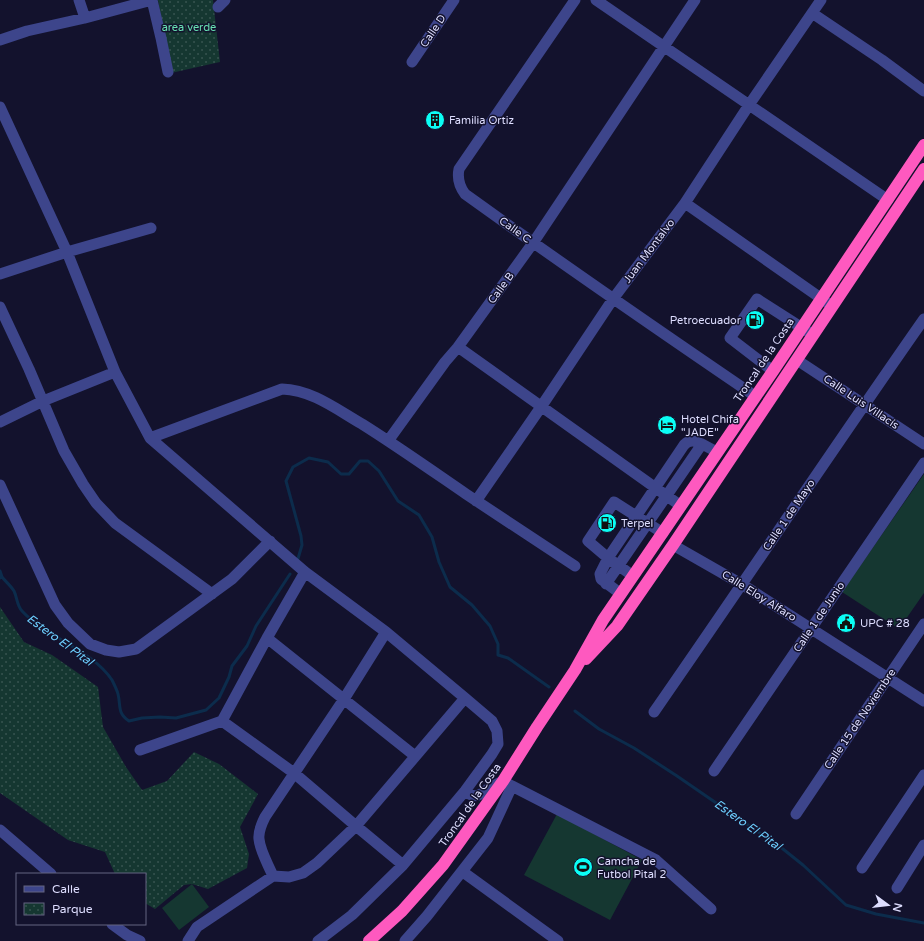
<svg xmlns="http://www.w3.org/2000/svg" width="924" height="941" viewBox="0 0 924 941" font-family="'Varela Round',sans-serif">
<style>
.park{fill:url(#park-dots)}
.pitch{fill:#153731}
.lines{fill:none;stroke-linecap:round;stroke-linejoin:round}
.stream{stroke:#0c2c4c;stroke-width:3}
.minor{stroke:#3d458b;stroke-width:11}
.highway{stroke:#fe59bf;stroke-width:12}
.labels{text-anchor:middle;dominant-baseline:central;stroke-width:3;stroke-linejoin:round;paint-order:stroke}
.park-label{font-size:11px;fill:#67e1b2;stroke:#13122d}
.street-label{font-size:11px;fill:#dedeff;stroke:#13122d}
.poi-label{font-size:11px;fill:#dedeff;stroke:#13122d;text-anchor:start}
.water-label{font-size:12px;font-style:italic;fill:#6ccefe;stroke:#13122d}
</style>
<defs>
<pattern id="park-dots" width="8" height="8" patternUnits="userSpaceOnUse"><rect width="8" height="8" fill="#153731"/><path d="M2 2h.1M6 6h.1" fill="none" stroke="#375450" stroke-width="1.8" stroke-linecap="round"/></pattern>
</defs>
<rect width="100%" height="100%" fill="#13122d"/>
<!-- park -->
<path class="park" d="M 158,0 L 213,0 L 220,62 L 171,73 Z
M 0,607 L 24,642 L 52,655 L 98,687 L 103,727 L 126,767 L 142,790 L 167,781 L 194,752 L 219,764 L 258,794 L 240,827 L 249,854 L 247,868 L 208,889 L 192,884 L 184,885 L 155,909 L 145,903 L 145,874 L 115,874 L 105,852 L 68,840 L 0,793 Z"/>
<!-- pitch -->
<path class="pitch" d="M 924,474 L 924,593 L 899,629 L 842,592 Z
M 557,814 L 642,860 L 610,920 L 524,875 Z
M 192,884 L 209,907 L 179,930 L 162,908 Z"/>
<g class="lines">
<!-- stream -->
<path class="stream" d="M 297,562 L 302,545 L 301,536 L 286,481 L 293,467 L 309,458 L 328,462 L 341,474 L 349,474 L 360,461 L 368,461 L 379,471 L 398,501 L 419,515 L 432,537 L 439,562 L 450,587 L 472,605 L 490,626 L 498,644 L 498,655 L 508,658 L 549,687
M 0,571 L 2,577
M 0,578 L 2,577 C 6,582 11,586 14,591 C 17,597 17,606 22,611 C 47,638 92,650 112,680 C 114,684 117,690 118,694 C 121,706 117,713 129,721 L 142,718 L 160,717 L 176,718 L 206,710 L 219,698 L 229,677 L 232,666 L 247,646 L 256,626 L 290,574
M 575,711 L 599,729 L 634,748 L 677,776 L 783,849 L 803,865 L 846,905 L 876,914 L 924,923"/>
<!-- minor -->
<path class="minor" d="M 152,0 L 161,38 L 168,72
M 575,0 L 459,169 C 457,179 459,186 465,194 C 561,263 658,330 755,396
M 596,0 L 888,200
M 218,7 L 225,0
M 812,13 L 882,60 L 924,91
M 85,18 L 152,0
M 0,40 L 27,31 L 85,18 L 79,0
M 412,62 L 454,0
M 0,107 L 67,252 L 115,372 L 150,438 L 305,572 L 386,632 L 465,698 L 492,721 L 497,731 L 498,744 L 492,754 L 465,791 L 403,865 L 352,915 L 318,941
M 685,203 L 832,306
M 0,274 L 67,252 L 151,228
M 0,307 L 29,369 L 64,451 L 83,484 L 96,503 L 115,523 L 212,594
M 797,360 L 924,444
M 773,371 L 730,338 L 757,299 L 810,333
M 0,422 L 43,401 L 115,372
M 150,438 L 282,389 C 312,390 336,409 362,424 C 397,446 431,470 466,494 C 502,518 539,542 575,566
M 388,441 L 445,362 L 458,347
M 0,485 L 55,605 L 68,623 L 90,644 L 106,650 L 119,652 L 136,649 L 232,579 L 270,541
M 476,501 L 541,407 L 613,299 L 685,203 L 749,105 L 821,0
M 681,506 L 458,347 L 533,243 L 695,0
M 673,545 L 743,585 L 924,701
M 305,572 L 267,638 L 415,756
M 633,576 L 608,558 L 588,541 L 614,502 L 663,533
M 606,584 L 702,444 L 717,452
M 621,594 L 601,579 L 600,574 L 608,558 L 684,445 C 690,439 695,441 702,444
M 654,712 C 745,581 833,449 924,319
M 222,721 L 267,638
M 140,750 L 222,721 L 294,773 L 356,826 L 403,865
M 714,771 L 924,463
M 465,791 C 477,801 481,793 491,787 C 495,785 499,783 503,781 L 512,786 L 656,860 L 711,909
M 796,814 L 924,624
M 0,830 L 51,874
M 862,868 L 924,775
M 463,872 L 558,941
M 273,876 C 268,864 260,851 259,839 C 258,831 262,823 265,817 L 344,699 L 386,632
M 897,888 L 924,845
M 112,924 L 127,935 L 140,941
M 188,941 L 197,927 L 273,876 L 289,877 L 303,873 L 317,863 L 356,826 L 465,698
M 405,941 L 427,916 L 488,838 L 512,786"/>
<!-- highway -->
<path class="highway" d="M 586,659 L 617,626 L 673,545 L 924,169
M 369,941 L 402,911 L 443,865 L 503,781 L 537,727 L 575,670 L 603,620 L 773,371 L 924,145"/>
</g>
<!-- icons -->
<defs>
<g id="building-disc" transform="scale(1)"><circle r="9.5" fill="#0bfef5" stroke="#13122d"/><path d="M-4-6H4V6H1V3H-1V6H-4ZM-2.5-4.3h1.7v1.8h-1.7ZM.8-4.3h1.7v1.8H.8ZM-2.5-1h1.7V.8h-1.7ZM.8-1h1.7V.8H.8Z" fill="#111"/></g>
<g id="fuel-disc" transform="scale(1)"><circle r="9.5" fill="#0bfef5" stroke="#13122d"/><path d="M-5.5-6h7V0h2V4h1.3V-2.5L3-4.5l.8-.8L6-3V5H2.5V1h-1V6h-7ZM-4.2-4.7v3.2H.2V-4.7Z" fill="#111"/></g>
<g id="hotel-disc" transform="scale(1)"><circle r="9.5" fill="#0bfef5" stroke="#13122d"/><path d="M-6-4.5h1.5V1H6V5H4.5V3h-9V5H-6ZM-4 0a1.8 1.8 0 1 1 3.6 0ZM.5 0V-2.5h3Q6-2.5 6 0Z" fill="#111"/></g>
<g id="civic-disc" transform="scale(1)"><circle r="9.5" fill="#0bfef5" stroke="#13122d"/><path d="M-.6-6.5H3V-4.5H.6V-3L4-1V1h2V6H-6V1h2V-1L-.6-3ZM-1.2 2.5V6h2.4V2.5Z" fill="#111"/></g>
<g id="stadium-disc" transform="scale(1)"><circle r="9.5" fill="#0bfef5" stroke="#13122d"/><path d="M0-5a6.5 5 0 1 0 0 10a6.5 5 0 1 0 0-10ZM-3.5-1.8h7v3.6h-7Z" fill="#111"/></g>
</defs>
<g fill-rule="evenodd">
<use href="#building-disc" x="435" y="120"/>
<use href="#fuel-disc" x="755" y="320"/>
<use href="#hotel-disc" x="667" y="425"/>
<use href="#fuel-disc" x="607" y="523"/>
<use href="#civic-disc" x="846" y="623"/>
<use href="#stadium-disc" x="583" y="867"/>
</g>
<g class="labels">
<!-- park labels -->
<g class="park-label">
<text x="189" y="27">area verde</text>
</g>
<!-- street labels -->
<g class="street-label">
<text transform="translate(433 31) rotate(-56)">Calle D</text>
<text transform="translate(515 230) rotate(36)">Calle C</text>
<text transform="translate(649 251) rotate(-53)">Juan Montalvo</text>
<text transform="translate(501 288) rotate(-54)">Calle B</text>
<text transform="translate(764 360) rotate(-56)">Troncal de la Costa</text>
<text transform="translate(861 402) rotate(34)">Calle Luis Villacís</text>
<text transform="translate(789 515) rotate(-56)">Calle 1 de Mayo</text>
<text transform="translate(759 596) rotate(32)">Calle Eloy Alfaro</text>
<text transform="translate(819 617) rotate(-56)">Calle 1 de Junio</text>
<text transform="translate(860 719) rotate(-56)">Calle 15 de Noviembre</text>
<text transform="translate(470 805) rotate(-55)">Troncal de la Costa</text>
</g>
<!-- poi labels -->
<g class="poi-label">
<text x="449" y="120">Familia Ortiz</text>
<text x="741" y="320" text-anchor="end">Petroecuador</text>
<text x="681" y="419">Hotel Chifa<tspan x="681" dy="13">"JADE"</tspan></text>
<text x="621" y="523">Terpel</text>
<text x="860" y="623">UPC # 28</text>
<text x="597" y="861">Camcha de<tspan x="597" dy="13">Futbol Pital 2</tspan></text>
</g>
<!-- water labels -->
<g class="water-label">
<text transform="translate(60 640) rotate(36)">Estero El Pital</text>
<text transform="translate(748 825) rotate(35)">Estero El Pital</text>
</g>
</g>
<!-- legend -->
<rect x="16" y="873" width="130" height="52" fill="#13122d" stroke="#646481"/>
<rect x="24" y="886" width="20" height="6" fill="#3d458b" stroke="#646481"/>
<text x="52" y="893" font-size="12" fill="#dedeff">Calle</text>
<rect x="24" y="903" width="20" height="12" fill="url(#park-dots)" stroke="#646481"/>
<text x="52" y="913" font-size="12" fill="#dedeff">Parque</text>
<!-- north arrow -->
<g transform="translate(888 905) rotate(105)" stroke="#13122d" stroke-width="3" paint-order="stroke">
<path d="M0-3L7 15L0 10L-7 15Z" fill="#dedeff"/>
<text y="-6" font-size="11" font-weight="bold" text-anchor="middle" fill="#dedeff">N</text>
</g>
</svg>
